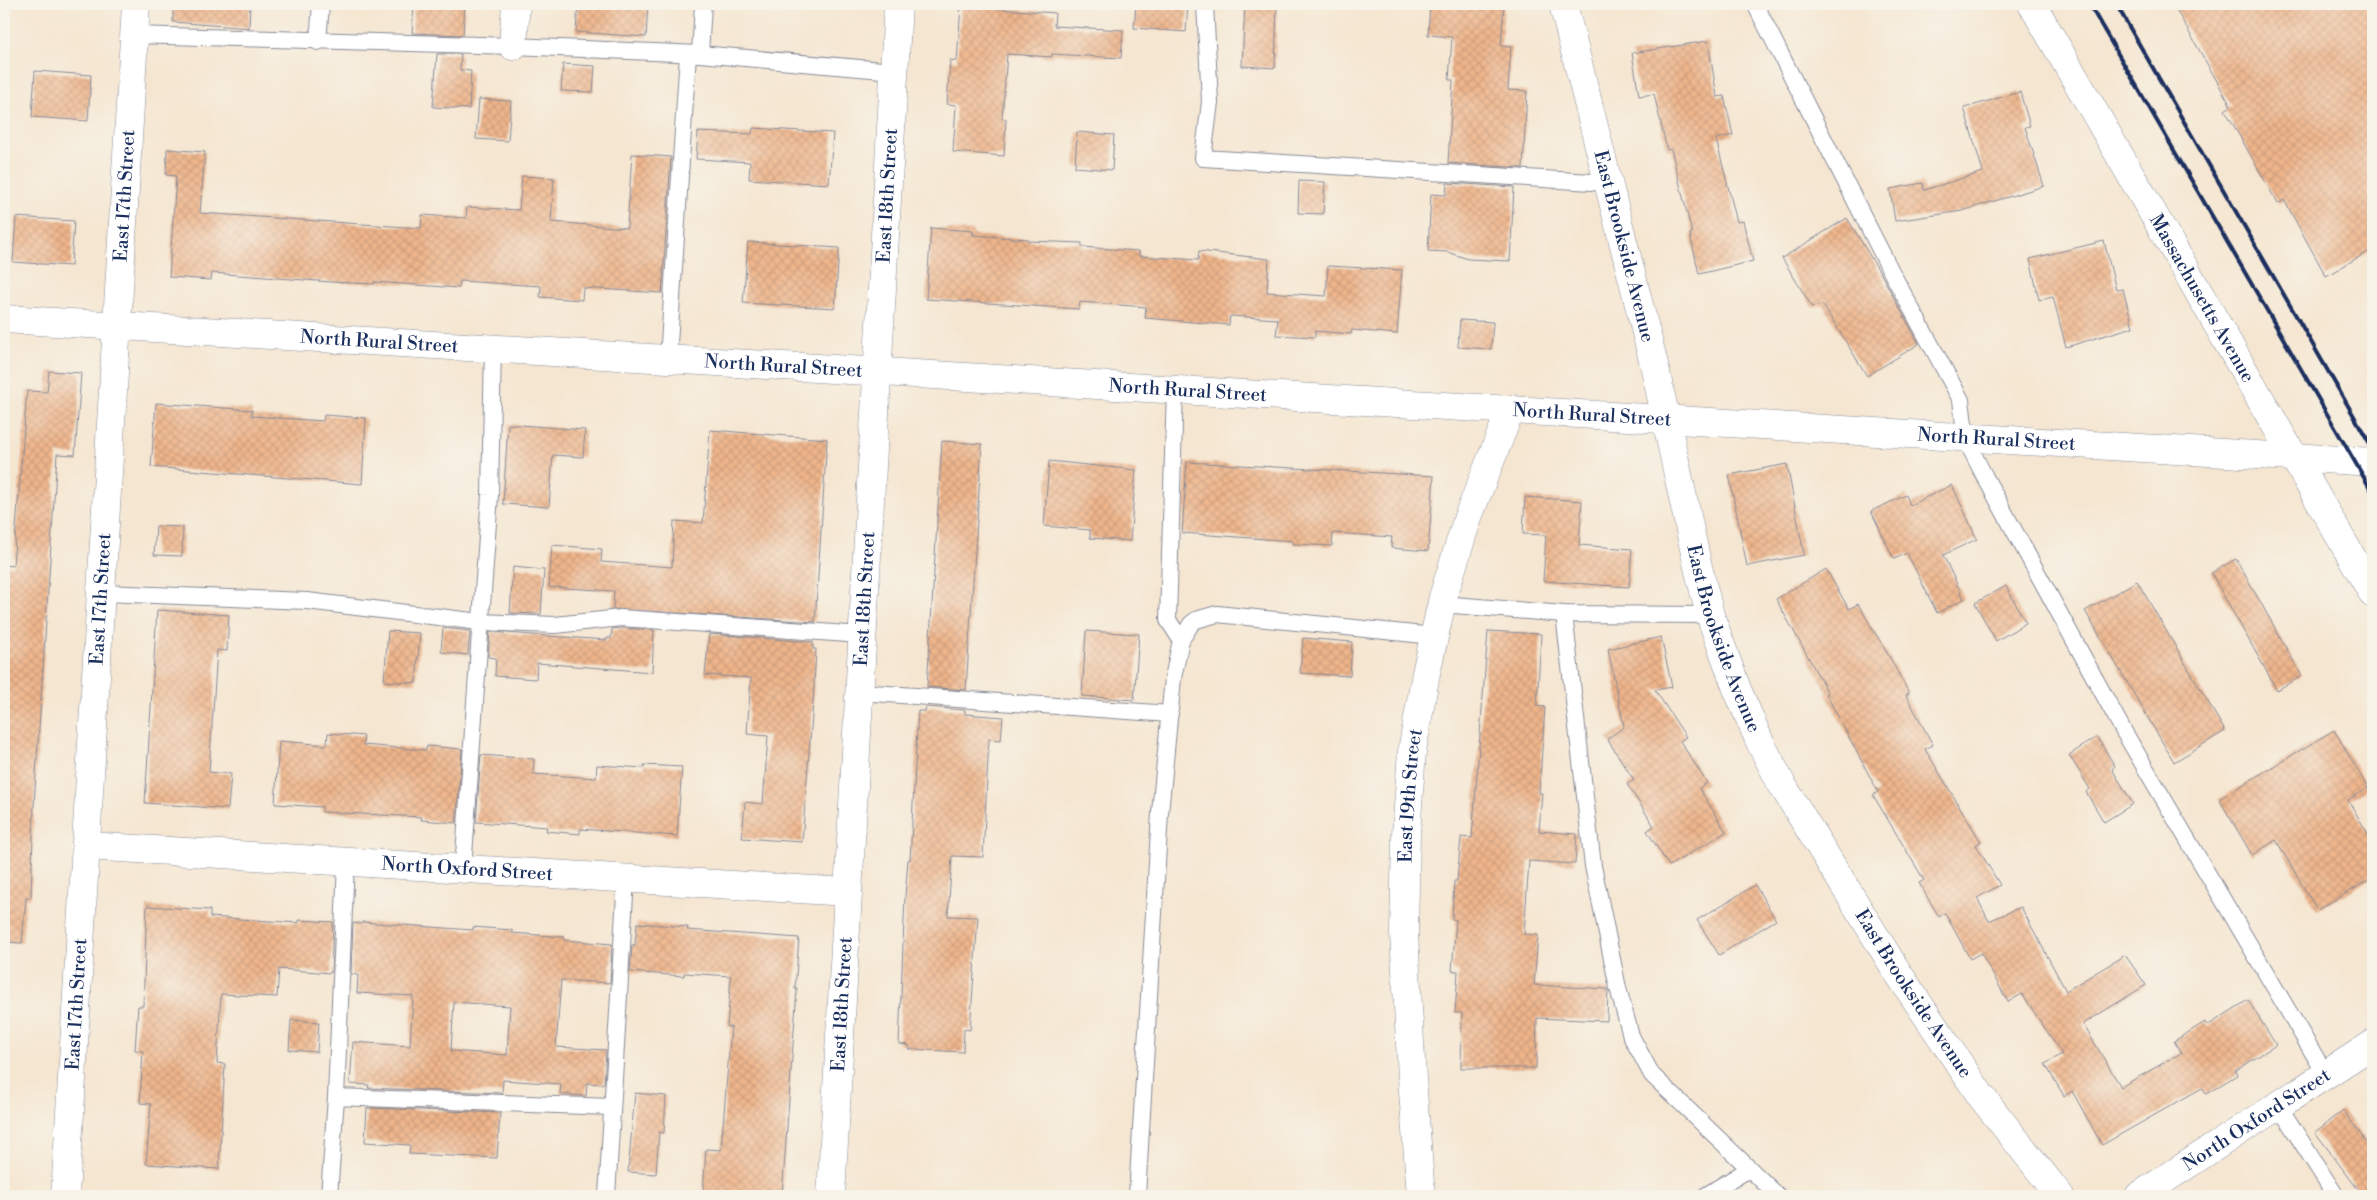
<svg xmlns="http://www.w3.org/2000/svg" width="2377" height="1200" viewBox="0 0 2377 1200" font-family="'Libre Bodoni',serif">
<style>
.building{fill:url(#building-cross-hatch);fill-rule:evenodd}
.lines{fill:none;stroke-linecap:round;stroke-linejoin:round}
.lane-casing{stroke:#888a98;stroke-width:18}
.street-casing{stroke:#888a98;stroke-width:29}
.secondary-casing{stroke:#888a98;stroke-width:29}
.lane{stroke:#fff;stroke-width:16}
.street{stroke:#fff;stroke-width:28}
.secondary{stroke:#fff;stroke-width:28}
.rail{stroke:#1b2f5e;stroke-width:4}
.labels{text-anchor:middle;dominant-baseline:central;stroke-width:5;stroke-linejoin:round;paint-order:stroke}
.street-label{font-size:19px;fill:#1b2f5e;stroke:#f7f3e8}
</style>
<defs>
<pattern id="building-cross-hatch" width="8" height="8" patternUnits="userSpaceOnUse" patternTransform="scale(1.25)"><rect width="8" height="8" fill="#efb58b"/><path d="M0 0l8 8M0 8l8-8" fill="none" stroke="#cc9c7a"/></pattern>
</defs>
<rect width="100%" height="100%" fill="#f7f3e8"/>
<filter id="ink" filterUnits="userSpaceOnUse"><feTurbulence type="fractalNoise" baseFrequency=".02" numOctaves="2"/><feDisplacementMap in="SourceGraphic" scale="10" xChannelSelector="R" yChannelSelector="G"/><feConvolveMatrix kernelMatrix="1 2 1 2 8 2 1 2 1" color-interpolation-filters="sRGB"/></filter>
<filter id="wash" filterUnits="userSpaceOnUse"><feTurbulence type="fractalNoise" baseFrequency=".0096" numOctaves="4" result="noise"/><feDisplacementMap in="SourceGraphic" scale="20" xChannelSelector="R" yChannelSelector="G"/><feGaussianBlur stdDeviation="1.12" result="paint"/><feColorMatrix in="noise" values="0 0 0 0 0 0 0 0 0 0 0 0 0 0 0 0 0 1.4 0 .05"/><feComposite in="paint" operator="in"/></filter>
<g filter="url(#wash)">
<rect width="100%" height="100%" fill="#f5e6d1"/>
<g id="blocks">
<!-- building -->
<path class="building" d="M 173,4 L 250,4 L 249,28 L 173,22 Z
M 414,4 L 465,4 L 463,35 L 412,33 Z
M 578,4 L 648,4 L 646,37 L 576,32 Z
M 1136,4 L 1188,4 L 1186,32 L 1134,28 Z
M 1245,4 L 1277,4 L 1275,68 L 1242,66 Z
M 1430,4 L 1504,4 L 1501,46 L 1511,47 L 1508,90 L 1527,91 L 1523,168 L 1448,163 L 1453,80 L 1449,80 L 1452,37 L 1428,35 Z
M 2173,4 L 2373,4 L 2373,249 L 2326,276 L 2284,200 L 2278,204 L 2225,110 L 2231,106 Z
M 961,6 L 1055,13 L 1054,26 L 1123,30 L 1121,58 L 1052,54 L 1052,57 L 1007,54 L 1002,119 L 1006,119 L 1004,156 L 953,152 L 956,105 L 947,104 L 950,60 L 957,61 Z
M 1708,41 L 1717,97 L 1724,96 L 1733,135 L 1716,139 L 1737,222 L 1743,221 L 1753,261 L 1699,274 L 1690,234 L 1692,233 L 1671,149 L 1667,150 L 1654,94 L 1639,96 L 1632,53 Z
M 437,54 L 461,54 L 460,70 L 471,71 L 469,109 L 433,107 Z
M 563,64 L 595,66 L 593,92 L 561,91 Z
M 35,71 L 91,75 L 88,121 L 32,117 Z
M 2020,92 L 2030,126 L 2025,127 L 2044,186 L 1962,211 L 1895,221 L 1890,189 L 1923,183 L 1924,190 L 1983,172 L 1964,108 Z
M 479,99 L 511,101 L 508,141 L 476,139 Z
M 753,128 L 833,133 L 829,184 L 749,179 L 750,162 L 696,159 L 698,132 L 752,134 Z
M 1077,132 L 1114,135 L 1112,170 L 1075,167 Z
M 167,149 L 205,152 L 200,213 L 421,228 L 422,215 L 466,218 L 467,207 L 519,210 L 522,176 L 554,178 L 551,222 L 627,228 L 632,154 L 671,157 L 662,293 L 583,288 L 582,300 L 540,297 L 541,286 L 460,281 L 459,288 L 374,282 L 374,284 L 331,282 L 212,273 L 211,280 L 169,277 L 176,176 L 166,175 Z
M 1299,181 L 1325,182 L 1323,214 L 1298,213 Z
M 1447,183 L 1514,187 L 1510,261 L 1468,259 L 1447,252 L 1428,251 L 1431,194 L 1446,195 Z
M 16,217 L 74,221 L 71,266 L 13,262 Z
M 1847,218 L 1881,274 L 1919,344 L 1867,376 L 1823,305 L 1812,307 L 1782,258 Z
M 931,228 L 973,231 L 973,235 L 1028,239 L 1028,241 L 1082,243 L 1082,247 L 1139,251 L 1139,256 L 1198,260 L 1199,251 L 1269,259 L 1267,292 L 1326,296 L 1328,266 L 1402,270 L 1397,334 L 1352,330 L 1351,334 L 1315,331 L 1315,337 L 1276,335 L 1278,319 L 1230,316 L 1229,325 L 1145,318 L 1146,307 L 1080,302 L 1079,309 L 926,299 Z
M 2104,241 L 2116,290 L 2123,289 L 2133,327 L 2066,347 L 2053,297 L 2039,300 L 2030,259 Z
M 748,242 L 839,248 L 835,308 L 743,303 Z
M 1460,320 L 1493,322 L 1491,349 L 1458,347 Z
M 49,371 L 81,373 L 75,455 L 57,454 L 34,805 L 31,898 L 26,898 L 22,943 L 4,942 L 4,565 L 13,566 L 27,391 L 47,392 Z
M 156,403 L 252,410 L 252,416 L 323,421 L 324,415 L 366,418 L 362,484 L 151,467 Z
M 508,424 L 585,430 L 583,457 L 553,455 L 549,507 L 503,504 Z
M 710,430 L 827,439 L 815,622 L 613,609 L 614,591 L 549,587 L 552,545 L 602,549 L 601,562 L 672,567 L 674,521 L 703,523 Z
M 942,441 L 982,444 L 966,690 L 927,687 Z
M 1049,461 L 1136,470 L 1130,541 L 1090,538 L 1090,530 L 1044,526 Z
M 1187,462 L 1434,476 L 1428,551 L 1391,548 L 1392,537 L 1333,533 L 1332,546 L 1293,544 L 1293,541 L 1182,533 Z
M 1787,464 L 1804,555 L 1747,566 L 1729,475 Z
M 1952,485 L 1977,539 L 1943,555 L 1964,599 L 1937,613 L 1907,553 L 1894,559 L 1871,511 L 1906,495 L 1910,505 Z
M 1525,497 L 1582,501 L 1579,545 L 1632,549 L 1629,587 L 1543,581 L 1546,535 L 1523,534 Z
M 156,526 L 183,527 L 182,556 L 154,555 Z
M 2236,559 L 2302,676 L 2277,690 L 2211,573 Z
M 513,567 L 544,570 L 541,614 L 510,613 Z
M 1826,569 L 1849,609 L 1858,604 L 1890,658 L 1909,693 L 1906,695 L 1933,745 L 1925,749 L 1981,842 L 1976,845 L 2000,885 L 1977,898 L 1989,921 L 2021,907 L 2066,991 L 2125,955 L 2146,985 L 2083,1024 L 2121,1087 L 2181,1053 L 2174,1041 L 2205,1022 L 2207,1026 L 2248,1000 L 2276,1045 L 2235,1071 L 2237,1075 L 2206,1094 L 2202,1088 L 2102,1145 L 2072,1091 L 2064,1096 L 2045,1064 L 2062,1054 L 2022,994 L 2008,1002 L 1981,953 L 1970,959 L 1945,913 L 1939,917 L 1919,883 L 1924,880 L 1873,795 L 1878,792 L 1826,694 L 1828,693 L 1776,599 Z
M 2137,581 L 2225,731 L 2174,762 L 2085,611 Z
M 2006,586 L 2026,623 L 1996,641 L 1975,603 Z
M 157,610 L 229,615 L 227,651 L 217,650 L 209,772 L 231,774 L 228,809 L 145,803 Z
M 443,628 L 470,631 L 468,655 L 441,652 Z
M 621,628 L 654,630 L 652,672 L 537,663 L 536,679 L 495,676 L 496,658 L 488,657 L 490,632 L 607,640 L 607,638 L 611,638 L 612,629 Z
M 388,631 L 420,633 L 416,683 L 384,681 Z
M 1086,631 L 1139,634 L 1134,700 L 1082,696 Z
M 1488,631 L 1541,634 L 1537,706 L 1545,707 L 1539,793 L 1542,793 L 1539,831 L 1577,834 L 1575,864 L 1529,861 L 1524,934 L 1538,935 L 1534,985 L 1608,989 L 1607,1021 L 1537,1018 L 1536,1068 L 1461,1068 L 1462,1013 L 1455,1013 L 1458,971 L 1452,971 L 1456,920 L 1452,919 L 1454,881 L 1457,881 L 1461,837 L 1472,838 Z
M 709,634 L 813,642 L 813,649 L 816,649 L 813,703 L 802,842 L 742,838 L 745,802 L 763,804 L 768,736 L 747,734 L 751,678 L 705,675 Z
M 1661,637 L 1672,687 L 1655,690 L 1686,737 L 1680,741 L 1707,783 L 1699,788 L 1726,832 L 1669,866 L 1647,831 L 1654,826 L 1627,784 L 1634,780 L 1607,739 L 1624,727 L 1608,649 Z
M 1303,638 L 1352,642 L 1350,676 L 1300,673 Z
M 926,707 L 965,710 L 965,714 L 1003,717 L 1001,740 L 989,739 L 983,857 L 952,856 L 948,916 L 978,917 L 970,1030 L 964,1029 L 963,1052 L 909,1049 L 909,1045 L 899,1044 L 905,896 L 908,860 L 910,860 L 918,711 L 925,711 Z
M 2334,730 L 2368,788 L 2348,800 L 2373,842 L 2373,878 L 2317,910 L 2276,840 L 2252,855 L 2219,799 Z
M 328,733 L 364,736 L 363,745 L 426,750 L 427,746 L 462,749 L 456,823 L 421,820 L 422,817 L 322,812 L 322,807 L 275,804 L 279,741 L 327,745 Z
M 2097,737 L 2115,766 L 2112,769 L 2133,804 L 2104,822 L 2086,792 L 2090,789 L 2069,755 Z
M 481,755 L 534,759 L 533,774 L 596,778 L 597,765 L 644,768 L 644,765 L 682,767 L 677,836 L 580,829 L 580,834 L 546,831 L 547,827 L 476,822 Z
M 1755,885 L 1776,920 L 1719,955 L 1697,920 Z
M 147,906 L 210,910 L 210,917 L 299,923 L 299,920 L 333,922 L 331,973 L 279,969 L 277,997 L 221,994 L 217,1063 L 225,1064 L 219,1169 L 146,1164 L 151,1104 L 140,1103 L 143,1051 L 135,1050 L 138,1006 L 143,1006 Z
M 362,922 L 473,930 L 473,927 L 512,930 L 512,933 L 564,937 L 564,940 L 612,944 L 610,983 L 561,980 L 556,1047 L 606,1050 L 604,1084 L 587,1083 L 586,1096 L 560,1094 L 561,1084 L 503,1080 L 502,1093 L 368,1088 L 369,1085 L 350,1084 L 353,1042 L 410,1046 L 413,996 L 357,993 L 358,975 L 351,974 L 353,923 L 362,924 ZM 454,1002 L 510,1006 L 507,1055 L 451,1051 Z
M 637,923 L 688,927 L 687,930 L 799,938 L 795,989 L 797,989 L 782,1196 L 703,1193 L 706,1149 L 721,1150 L 731,1027 L 727,1027 L 731,976 L 684,973 L 684,976 L 630,972 L 632,945 L 635,945 Z
M 291,1020 L 319,1022 L 317,1052 L 289,1050 Z
M 635,1093 L 666,1096 L 664,1133 L 659,1132 L 656,1174 L 628,1172 Z
M 367,1108 L 500,1113 L 497,1158 L 409,1154 L 410,1145 L 365,1142 Z
M 2343,1110 L 2373,1151 L 2373,1196 L 2363,1196 L 2315,1132 Z"/>
</g>
</g>
<g filter="url(#ink)">
<use href="#blocks" fill-opacity="0" stroke="#888a98" stroke-width="1"/>
<g class="lines">
<!-- lane casing -->
<g class="lane-casing">
<path id="lane" d="M 1205,4 L 1210,102 L 1203,158 L 1609,183
M 1755,4 L 1893,275 L 1961,400 L 1966,440 L 1985,477 L 2123,730 L 2326,1075
M 134,35 L 513,46 L 700,54 L 894,71
M 318,42 L 321,4
M 700,54 L 703,4
M 668,359 L 688,54
M 1175,389 L 1168,620 L 1181,640
M 103,593 L 307,601 L 480,622 L 555,625 L 621,618 L 862,635
M 1441,604 L 1564,614 L 1710,615
M 1564,614 L 1593,866 L 1618,988 L 1631,1036 L 1652,1075 L 1778,1196
M 859,692 L 1170,714
M 463,869 L 490,495 L 493,348
M 336,1097 L 612,1107
M 2278,1105 L 2336,1196
M 329,1196 L 336,1097 L 346,862
M 607,1196 L 626,878
M 1137,1196 L 1160,813 L 1173,678 L 1181,640 L 1191,624 L 1196,620 L 1217,614 L 1434,636
M 1705,1196 L 1749,1169"/>
</g>
<!-- street casing -->
<g class="street-casing">
<g id="street">
<path id="s1" d="M 1563,4 L 1654,364 L 1698,567 L 1710,615 L 1737,689 L 1760,742 L 1781,783 L 1898,973 L 1981,1096 L 2060,1196"/>
<path d="M 513,46 L 516,4"/>
<path id="s2" d="M 87,846 L 848,892"/>
<path id="s3" d="M 65,1196 L 136,4"/>
<path id="s4" d="M 831,1196 L 898,4"/>
<path id="s5" d="M 1421,1196 L 1412,1078 L 1404,934 L 1406,834 L 1412,751 L 1426,673 L 1443,597 L 1468,517 L 1511,409"/>
<path id="s6" d="M 2139,1196 L 2373,1044"/>
</g>
</g>
<!-- secondary casing -->
<g class="secondary-casing">
<g id="secondary">
<path id="s7" d="M 2032,4 L 2373,594"/>
<path id="s8" d="M 4,319 L 2373,462"/>
</g>
</g>
<!-- lane -->
<use href="#lane" class="lane"/>
<!-- street -->
<use href="#street" class="street"/>
<!-- secondary -->
<use href="#secondary" class="secondary"/>
<!-- rail -->
<path class="rail" d="M 2089,4 L 2373,493
M 2116,4 L 2373,449"/>
</g>
</g>
<g class="labels">
<!-- street labels -->
<g class="street-label">
<text stroke="none"><textPath href="#s3" startOffset="1002">East 17th Street</textPath></text>
<text stroke="none"><textPath href="#s4" startOffset="1002">East 18th Street</textPath></text>
<text stroke="none"><textPath href="#s1" startOffset="250">East Brookside Avenue</textPath></text>
<text stroke="none"><textPath href="#s7" startOffset="340">Massachusetts Avenue</textPath></text>
<text stroke="none"><textPath href="#s8" startOffset="376">North Rural Street</textPath></text>
<text stroke="none"><textPath href="#s8" startOffset="781">North Rural Street</textPath></text>
<text stroke="none"><textPath href="#s8" startOffset="1186">North Rural Street</textPath></text>
<text stroke="none"><textPath href="#s8" startOffset="1591">North Rural Street</textPath></text>
<text stroke="none"><textPath href="#s8" startOffset="1996">North Rural Street</textPath></text>
<text stroke="none"><textPath href="#s3" startOffset="598">East 17th Street</textPath></text>
<text stroke="none"><textPath href="#s4" startOffset="598">East 18th Street</textPath></text>
<text stroke="none"><textPath href="#s1" startOffset="655">East Brookside Avenue</textPath></text>
<text stroke="none"><textPath href="#s5" startOffset="401">East 19th Street</textPath></text>
<text stroke="none"><textPath href="#s2" startOffset="381">North Oxford Street</textPath></text>
<text stroke="none"><textPath href="#s1" startOffset="1060">East Brookside Avenue</textPath></text>
<text stroke="none"><textPath href="#s3" startOffset="192">East 17th Street</textPath></text>
<text stroke="none"><textPath href="#s4" startOffset="192">East 18th Street</textPath></text>
<text stroke="none"><textPath href="#s6" startOffset="140">North Oxford Street</textPath></text>
</g>
</g>
<!-- margin -->
<rect width="2377" height="1200" fill="none" stroke="#f7f3e8" stroke-width="20"/>
</svg>
